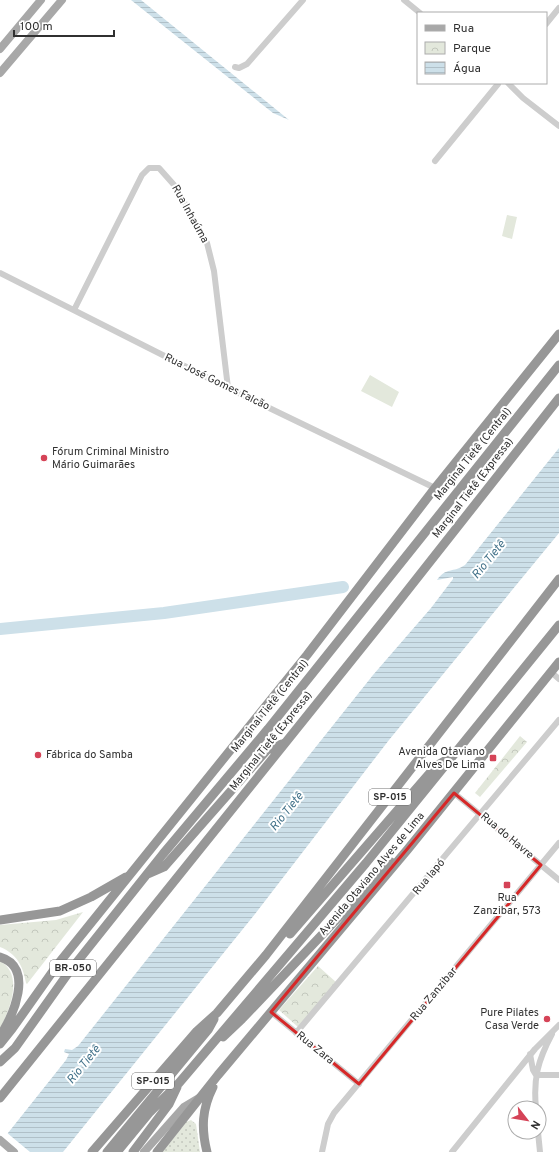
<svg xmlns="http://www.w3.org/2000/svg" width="559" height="1152" viewBox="0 0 559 1152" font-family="Overpass,sans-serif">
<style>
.grass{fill:url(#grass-dots)}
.park{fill:url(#park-crowns)}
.garden{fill:#e3e8dc}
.water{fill:url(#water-rules)}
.pier{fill:#fff}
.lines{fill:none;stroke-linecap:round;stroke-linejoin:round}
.river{stroke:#cde0e9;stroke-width:12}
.minor{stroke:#cdcdcd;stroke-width:6}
.major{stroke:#a8a8a8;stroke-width:8}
.highway{stroke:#979797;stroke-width:9}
.marked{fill:none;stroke:#d62828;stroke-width:3;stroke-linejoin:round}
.poi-dot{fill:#d54357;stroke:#fff;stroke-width:1.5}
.labels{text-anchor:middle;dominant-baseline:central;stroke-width:4;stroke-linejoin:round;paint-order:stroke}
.shield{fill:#fff;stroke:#6e6e6e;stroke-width:1}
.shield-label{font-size:10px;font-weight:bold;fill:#303030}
.street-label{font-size:11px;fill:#303030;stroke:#fff}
.poi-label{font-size:11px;fill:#303030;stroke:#fff;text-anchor:start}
.water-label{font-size:12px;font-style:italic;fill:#45748b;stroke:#fff}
</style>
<defs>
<pattern id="grass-dots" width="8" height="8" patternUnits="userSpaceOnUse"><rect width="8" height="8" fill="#e3e8dc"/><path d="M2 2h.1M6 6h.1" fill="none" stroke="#c3c7bd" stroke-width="1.8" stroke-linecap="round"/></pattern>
<pattern id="park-crowns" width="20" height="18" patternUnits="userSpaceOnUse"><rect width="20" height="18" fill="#e3e8dc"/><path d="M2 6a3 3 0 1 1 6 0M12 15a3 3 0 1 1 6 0" fill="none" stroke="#c3c7bd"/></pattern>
<pattern id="water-rules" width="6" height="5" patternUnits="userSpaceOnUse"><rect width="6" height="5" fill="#cde0e9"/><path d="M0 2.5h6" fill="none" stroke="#b0c0c8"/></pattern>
</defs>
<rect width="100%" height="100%" fill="#fff"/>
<!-- grass -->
<path class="grass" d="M 191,1120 L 196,1124 L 200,1152 L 162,1152 L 186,1122 Z"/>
<!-- park -->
<path class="park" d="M 520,736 L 527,742 L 480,797 L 475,793 Z
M 83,912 L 27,984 L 26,983 C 23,966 17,954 0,947 L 0,925 L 56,920 Z
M 0,961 C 24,974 10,1010 0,1028 Z
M 318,966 L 337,983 L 298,1027 L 279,1010 Z"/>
<!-- garden -->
<path class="garden" d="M 507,215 L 517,217 L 512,239 L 502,236 Z
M 370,375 L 399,392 L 392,407 L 361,391 Z"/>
<!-- water -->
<path class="water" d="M 131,0 L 141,0 L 289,120 L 273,113 Z
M 559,448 L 559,533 L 389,740 L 255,914 L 63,1152 L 0,1152 L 0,1143 L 66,1060 L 69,1054 L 64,1052 L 65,1049 L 72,1050 L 78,1046 L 373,675 L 431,608 L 453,579 L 453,577 L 437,580 C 446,567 453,573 465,565 Z"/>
<!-- pier -->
<path class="pier" d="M 6,1132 L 30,1152 L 0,1152 L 0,1139 Z"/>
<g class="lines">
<!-- river -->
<path class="river" d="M 0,629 L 164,613 L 343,587"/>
<!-- minor -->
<path class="minor" d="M 404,0 L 420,13
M 546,24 L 559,8
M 235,67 L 239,68 L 247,64 L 303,0
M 508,83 L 523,98 L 559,126
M 435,161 L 498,84
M 0,273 L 228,388 L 435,488
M 74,310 L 142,175 L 149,168 L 159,168 L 175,186 L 207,243 L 214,271 L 228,388
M 551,672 L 559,679
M 454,793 L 559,880
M 271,1012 L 359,1084
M 296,1033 L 559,720
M 530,1054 L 533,1070 L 536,1075
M 536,1075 L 559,1075
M 536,1108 C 533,1079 538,1060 552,1034
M 538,1132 L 540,1152
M 322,1152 L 328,1124 L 334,1113 L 559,843
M 452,1152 L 535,1049 L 559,1025"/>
<!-- major -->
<path class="major" d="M 0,49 L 41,0
M 0,73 L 62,0
M 0,1140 L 14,1152
M 144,1152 L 184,1107 L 199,1098"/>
<!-- highway -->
<path class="highway" d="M 148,874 L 164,867 L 267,750 L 282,744
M 0,920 L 60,911 L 91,897 L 126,877
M 290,934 L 436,766 L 450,758
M 0,957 C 35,967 13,1016 0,1036
M 223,1037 L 242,1019 L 391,862
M 0,1044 L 12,1029 L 58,964 L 307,655 L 435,488 L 559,334
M 0,1062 L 15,1048 L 69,972 L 163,854 L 268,729 L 559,365
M 0,1098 L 388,615 L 559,398
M 92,1152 L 197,1031 L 217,1013 L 266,955 L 559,579
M 107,1152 L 208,1030 L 214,1019
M 117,1152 L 150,1112 L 179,1083 L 366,863 L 559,625
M 133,1152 L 169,1104 L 177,1087
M 157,1152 L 218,1075 L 408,849 L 559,662
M 207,1152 C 201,1128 202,1109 213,1087"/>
</g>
<!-- marked area -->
<path class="marked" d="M 454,793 L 541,865 L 359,1084 L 271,1012 Z"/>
<!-- markers -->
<g class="poi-dot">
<circle cx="44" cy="458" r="4"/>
<circle cx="38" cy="755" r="4"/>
<rect x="489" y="754" width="8" height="8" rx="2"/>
<rect x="503" y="881" width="8" height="8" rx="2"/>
<circle cx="547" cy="1019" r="4"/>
</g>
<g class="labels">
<!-- shield labels -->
<g class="shield">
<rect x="369" y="789" width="42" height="16" rx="3"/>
<rect x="50" y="960" width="46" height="16" rx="3"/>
<rect x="132" y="1073" width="42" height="16" rx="3"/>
</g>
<g class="shield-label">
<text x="390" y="797">SP-015</text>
<text x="73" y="968">BR-050</text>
<text x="153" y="1081">SP-015</text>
</g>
<!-- street labels -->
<g class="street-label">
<text transform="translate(190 214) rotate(61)">Rua Inhaúma</text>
<text transform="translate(217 382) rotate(26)">Rua José Gomes Falcão</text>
<text transform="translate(473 454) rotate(-51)">Marginal Tietê (Central)</text>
<text transform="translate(473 488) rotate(-52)">Marginal Tietê (Expressa)</text>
<text transform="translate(270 706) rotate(-51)">Marginal Tietê (Central)</text>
<text transform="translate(271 741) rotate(-51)">Marginal Tietê (Expressa)</text>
<text transform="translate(507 836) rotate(40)">Rua do Havre</text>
<text transform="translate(372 874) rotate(-50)">Avenida Otaviano Alves de Lima</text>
<text transform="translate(429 877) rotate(-50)">Rua Iapó</text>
<text transform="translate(434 994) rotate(-50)">Rua Zanzibar</text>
<text transform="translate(315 1048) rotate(39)">Rua Zara</text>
</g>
<!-- poi labels -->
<g class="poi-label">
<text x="52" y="452">Fórum Criminal Ministro<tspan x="52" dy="13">Mário Guimarães</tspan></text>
<text x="485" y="752" text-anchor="end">Avenida Otaviano<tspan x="485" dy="13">Alves De Lima</tspan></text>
<text x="46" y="755">Fábrica do Samba</text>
<text x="507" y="898" text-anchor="middle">Rua<tspan x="507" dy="13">Zanzibar, 573</tspan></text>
<text x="539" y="1013" text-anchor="end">Pure Pilates<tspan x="539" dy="13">Casa Verde</tspan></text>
</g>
<!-- water labels -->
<g class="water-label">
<text transform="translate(489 560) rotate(-51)">Rio Tietê</text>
<text transform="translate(287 812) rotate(-51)">Rio Tietê</text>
<text transform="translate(84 1065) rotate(-51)">Rio Tietê</text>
</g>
</g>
<!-- legend -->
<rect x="417" y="12" width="130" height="72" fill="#ffffff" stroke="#acacac"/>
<rect x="425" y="25" width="20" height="6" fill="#a8a8a8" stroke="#acacac"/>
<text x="453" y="32" font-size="12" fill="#303030">Rua</text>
<rect x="425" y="42" width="20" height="12" fill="url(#park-crowns)" stroke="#acacac"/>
<text x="453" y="52" font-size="12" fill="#303030">Parque</text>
<rect x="425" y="62" width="20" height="12" fill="url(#water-rules)" stroke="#acacac"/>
<text x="453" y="72" font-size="12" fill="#303030">Água</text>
<!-- north arrow -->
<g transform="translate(527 1120) rotate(121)"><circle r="19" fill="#ffffff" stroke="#acacac"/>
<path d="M0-3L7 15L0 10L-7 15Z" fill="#d54357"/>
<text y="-6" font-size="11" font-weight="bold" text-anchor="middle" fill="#303030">N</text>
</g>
<!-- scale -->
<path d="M14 30v6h100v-6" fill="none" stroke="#303030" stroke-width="2"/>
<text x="20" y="30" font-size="12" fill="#303030" stroke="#ffffff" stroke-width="3" paint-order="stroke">100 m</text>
</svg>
